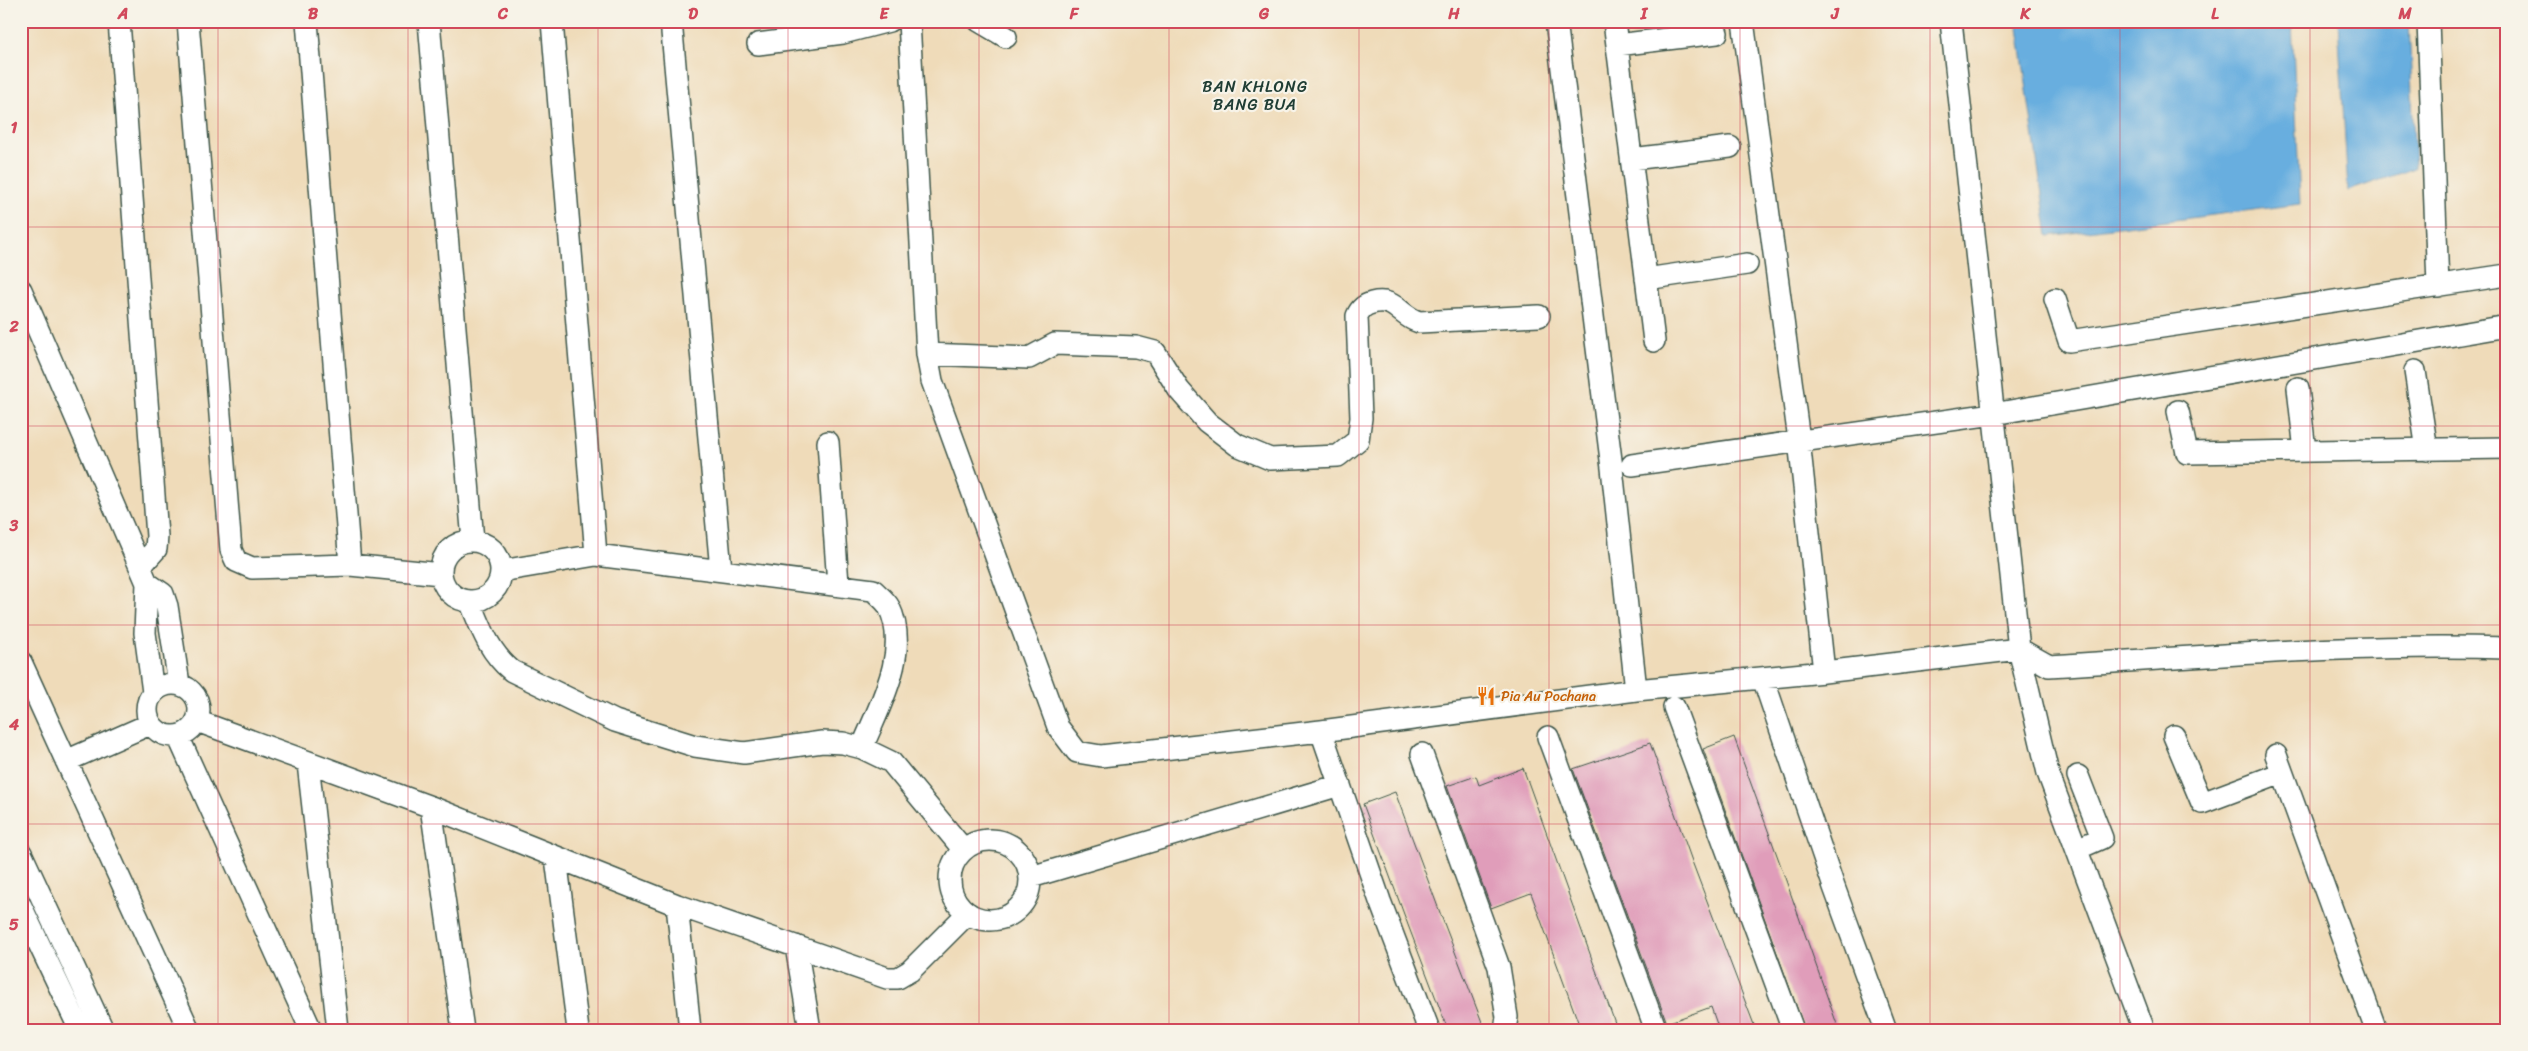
<svg xmlns="http://www.w3.org/2000/svg" width="2528" height="1051" viewBox="0 0 2528 1051" font-family="Sriracha,sans-serif">
<style>
.water{fill:#68aedf;stroke:#44768a}
.building{fill:#e09dba}
.lines{fill:none;stroke-linecap:round;stroke-linejoin:round}
.minor-casing{stroke:#3e5548;stroke-width:24}
.minor{stroke:#fff;stroke-width:21}
.grid{fill:none;stroke:#d1495b;stroke-width:1;stroke-opacity:0.55}
.labels{text-anchor:middle;dominant-baseline:central;stroke-width:4.5;stroke-linejoin:round;paint-order:stroke}
.food-label{font-size:14px;fill:#c56008;stroke:#f7f3e8;text-anchor:start}
.quarter-label{font-size:16px;letter-spacing:1px;fill:#1f3d34;stroke:#f7f3e8}
.neatline{fill:none;stroke:#d1495b;stroke-width:2}
.grid-label{font-size:16px;text-anchor:middle;font-weight:bold;fill:#d1495b}
</style>
<rect width="100%" height="100%" fill="#f7f3e8"/>
<filter id="ink" filterUnits="userSpaceOnUse"><feTurbulence type="fractalNoise" baseFrequency=".02" numOctaves="2"/><feDisplacementMap in="SourceGraphic" scale="10" xChannelSelector="R" yChannelSelector="G"/><feConvolveMatrix kernelMatrix="1 2 1 2 8 2 1 2 1" color-interpolation-filters="sRGB"/></filter>
<filter id="wash" filterUnits="userSpaceOnUse"><feTurbulence type="fractalNoise" baseFrequency=".0096" numOctaves="4" result="noise"/><feDisplacementMap in="SourceGraphic" scale="20" xChannelSelector="R" yChannelSelector="G"/><feGaussianBlur stdDeviation="1.12" result="paint"/><feColorMatrix in="noise" values="0 0 0 0 0 0 0 0 0 0 0 0 0 0 0 0 0 1.4 0 .05"/><feComposite in="paint" operator="in"/></filter>
<g filter="url(#wash)">
<rect width="100%" height="100%" fill="#efdbb9"/>
<!-- water -->
<path class="water" d="M 2017,21 L 2292,21 L 2300,204 L 2048,236 Z
M 2338,21 L 2409,21 L 2415,168 L 2348,191 Z"/>
<g id="blocks">
<!-- building -->
<path class="building" d="M 1734,737 L 1778,858 L 1839,1030 L 1805,1030 L 1703,749 Z
M 1650,743 L 1693,864 L 1756,1030 L 1719,1030 L 1711,1007 L 1667,1023 L 1573,769 Z
M 1523,768 L 1615,1023 L 1598,1030 L 1581,1030 L 1531,893 L 1491,908 L 1447,786 L 1476,776 L 1479,785 Z
M 1395,792 L 1442,918 L 1485,1030 L 1448,1030 L 1408,925 L 1363,804 Z"/>
</g>
</g>
<g filter="url(#ink)">
<use href="#blocks" fill-opacity="0" stroke="#3e5548" stroke-width="1"/>
<g class="lines">
<!-- minor casing -->
<g class="minor-casing">
<path id="minor" d="M 119,21 L 157,536 L 156,549 L 140,567
M 188,21 L 231,550 L 236,561 L 252,568 L 350,565 L 441,574
M 307,21 L 350,565
M 429,21 L 473,541
M 552,21 L 596,555
M 671,21 L 721,570
M 909,21 L 927,354 L 932,381 L 1058,727 L 1077,752 L 1101,756 L 1321,731 L 1636,690 L 1824,672 L 2019,649 L 2049,666 C 2201,657 2354,643 2507,648
M 979,21 L 1006,37
M 1556,21 L 1612,468 L 1636,690
M 1614,21 L 1654,341
M 1743,21 L 1799,440 L 1824,672
M 1951,21 L 2019,649 L 2048,773 L 2144,1030
M 2428,21 L 2438,286
M 758,44 L 843,33 L 889,21
M 1617,45 L 1717,33
M 1632,159 L 1730,147
M 1646,279 L 1747,264
M 21,290 L 147,583 L 145,633 L 153,692
M 2055,299 L 2069,341 L 2507,275
M 927,354 L 1029,358 L 1055,344 L 1136,347 L 1155,352 L 1179,390 L 1207,422 L 1237,445 L 1270,459 L 1338,456 L 1358,440 L 1361,418 L 1357,316 C 1360,309 1364,305 1372,303 C 1396,297 1399,316 1419,322 L 1539,316
M 2415,371 L 2427,450
M 2298,388 L 2305,451
M 2178,411 L 2187,453 L 2507,448
M 828,442 L 838,584
M 1632,465 L 1993,414 L 2507,326
M441 571a30 30 0 1 1 60 0a30 30 0 1 1-60 0Z
M 501,571 L 596,555 L 873,590 C 878,595 886,601 889,607 C 911,652 879,706 862,748
M 147,583 L 163,594 L 167,606 L 179,684
M 470,601 C 481,628 489,652 512,671 L 615,721 L 695,746 L 744,753 L 822,742 L 843,743 L 862,748 L 891,762 L 963,849
M 21,662 L 189,1030
M 1763,678 L 1834,887 L 1886,1030
M147 710a26 26 0 1 1 52 0a26 26 0 1 1-52 0Z
M 1674,707 L 1793,1030
M 197,721 L 431,807 L 677,905 L 887,978 L 898,978 L 910,971 L 968,913
M 1321,731 L 1380,901 L 1429,1030
M 178,736 L 311,1030
M 2174,736 L 2202,803 L 2282,773
M 1548,737 L 1656,1030
M 1422,754 L 1499,967 L 1507,1017 L 1505,1030
M 2276,755 L 2376,1030
M 66,761 L 150,724
M 308,763 L 338,1030
M 431,807 L 463,1030
M950 880a40 40 0 1 1 80 0a40 40 0 1 1-80 0Z
M 2077,849 L 2102,838 L 2078,776
M 21,853 L 103,1030
M 556,858 L 578,1030
M 1031,877 L 1340,785
M 677,905 L 690,1030
M 21,906 L 80,1030
M 796,946 L 810,1030"/>
</g>
<!-- minor -->
<use href="#minor" class="minor"/>
</g>
</g>
<!-- grid -->
<path class="grid" d="M 218,21 L 218,1030M 408,21 L 408,1030M 598,21 L 598,1030M 788,21 L 788,1030M 979,21 L 979,1030M 1169,21 L 1169,1030M 1359,21 L 1359,1030M 1549,21 L 1549,1030M 1740,21 L 1740,1030M 1930,21 L 1930,1030M 2120,21 L 2120,1030M 2310,21 L 2310,1030M 21,227 L 2507,227M 21,426 L 2507,426M 21,625 L 2507,625M 21,824 L 2507,824"/>
<!-- icons -->
<defs>
<g id="restaurant-bare" transform="scale(1.5)"><path d="M-5-6h1v4h1v-4h1v4h1v-4h1v5L-1.5 .5V6h-2V.5L-5-1ZM5-6V6H3V1.5H1.5Q1.5-4 5-6Z" fill="#e8710a" stroke="#f7f3e8" stroke-width="2.5" paint-order="stroke"/></g>
</defs>
<g fill-rule="evenodd">
<use href="#restaurant-bare" x="1486" y="696"/>
</g>
<g class="labels">
<!-- food labels -->
<g class="food-label">
<text x="1501" y="696">Pia Au Pochana</text>
</g>
<!-- quarter labels -->
<g class="quarter-label">
<text x="1255" y="86">BAN KHLONG<tspan x="1255" dy="18">BANG BUA</tspan></text>
</g>
</g>
<!-- margin -->
<rect width="2528" height="1051" fill="none" stroke="#f7f3e8" stroke-width="55"/>
<rect x="28" y="28" width="2472" height="996" class="neatline"/>
<g class="grid-label">
<text x="123" y="19">A</text>
<text x="313" y="19">B</text>
<text x="503" y="19">C</text>
<text x="693" y="19">D</text>
<text x="884" y="19">E</text>
<text x="1074" y="19">F</text>
<text x="1264" y="19">G</text>
<text x="1454" y="19">H</text>
<text x="1644" y="19">I</text>
<text x="1835" y="19">J</text>
<text x="2025" y="19">K</text>
<text x="2215" y="19">L</text>
<text x="2405" y="19">M</text>
<text x="14" y="133">1</text>
<text x="14" y="332">2</text>
<text x="14" y="531">3</text>
<text x="14" y="730">4</text>
<text x="14" y="930">5</text>
</g>
</svg>
